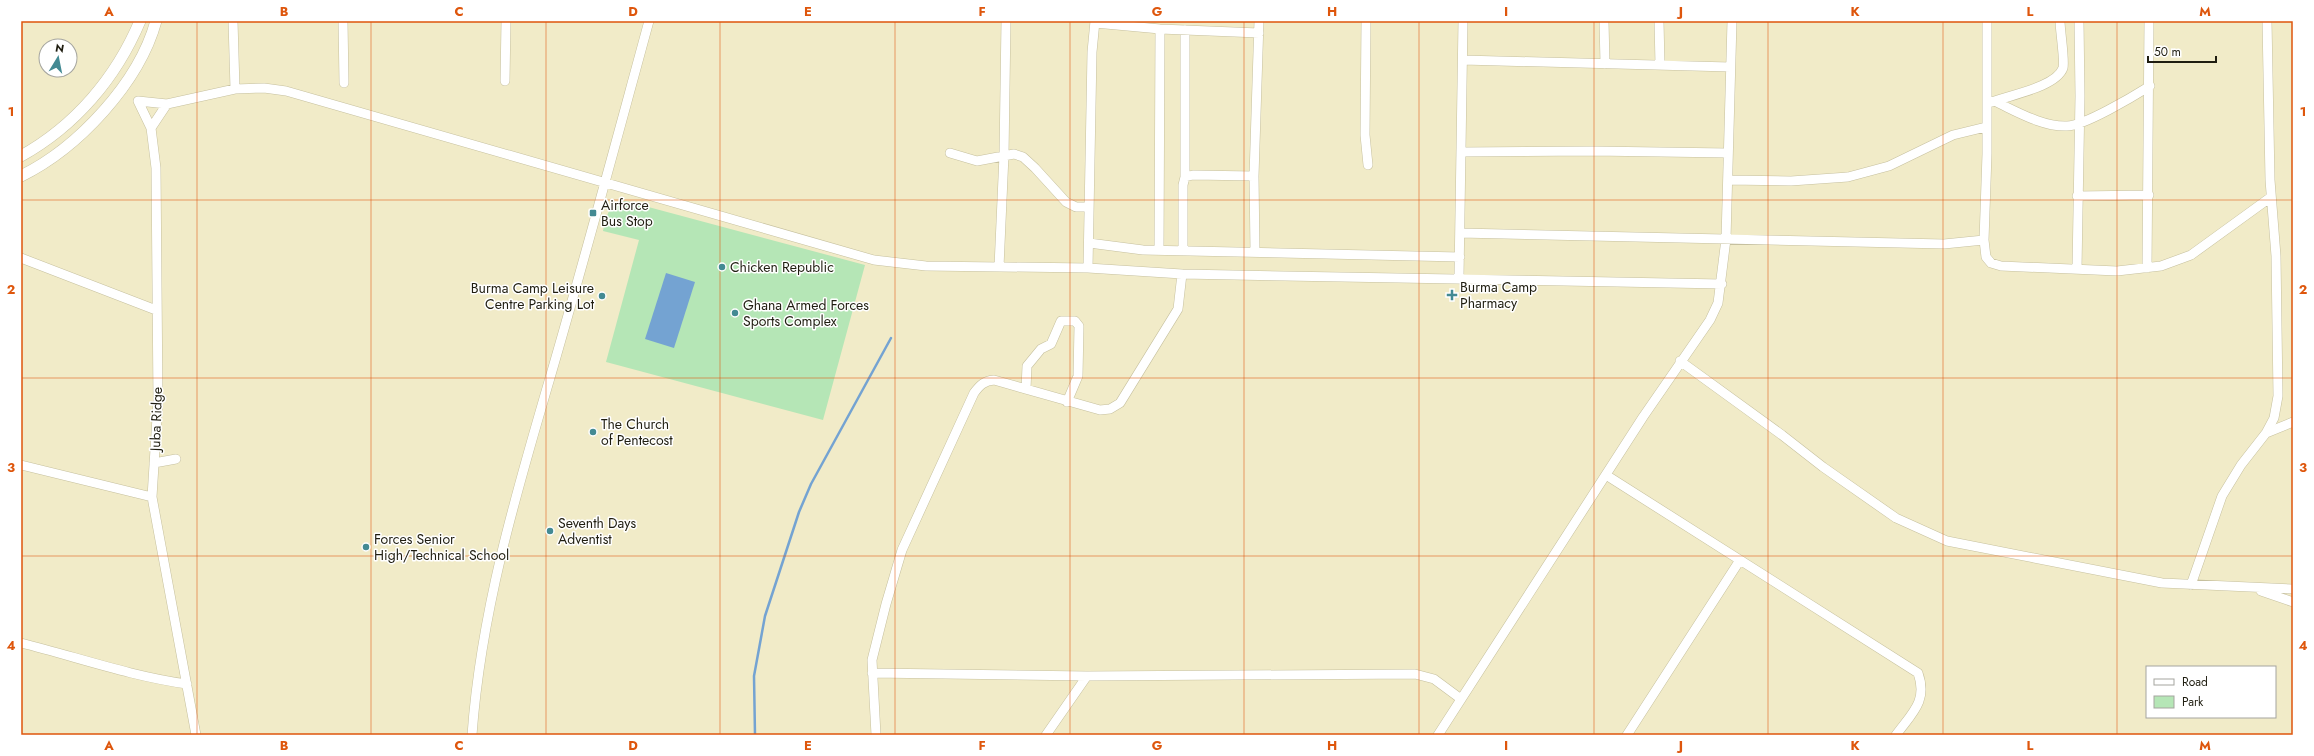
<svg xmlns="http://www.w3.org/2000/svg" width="2314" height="756" viewBox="0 0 2314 756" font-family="Jost,sans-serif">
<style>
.green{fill:#b5e6b6}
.water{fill:#74a3d2}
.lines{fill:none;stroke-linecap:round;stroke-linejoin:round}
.stream{stroke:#74a3d2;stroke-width:2.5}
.minor-casing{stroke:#c6c09e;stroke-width:10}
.major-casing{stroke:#c6c09e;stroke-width:12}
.minor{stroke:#fff;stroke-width:9}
.major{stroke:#fff;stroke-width:11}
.grid{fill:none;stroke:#de560c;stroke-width:1;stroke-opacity:0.55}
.poi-dot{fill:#438a93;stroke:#fff;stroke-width:1.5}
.labels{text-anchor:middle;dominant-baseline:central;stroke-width:3;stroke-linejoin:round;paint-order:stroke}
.poi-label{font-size:14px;fill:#1f1d10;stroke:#fff;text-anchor:start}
.street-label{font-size:14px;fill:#1f1d10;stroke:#fff}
.neatline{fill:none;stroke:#de560c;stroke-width:1.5}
.grid-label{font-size:13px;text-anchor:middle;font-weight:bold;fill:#de560c}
</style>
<rect width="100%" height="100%" fill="#f1ebc8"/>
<!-- green -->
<path class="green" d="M 626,201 L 865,265 L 823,420 L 606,362 L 639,240 L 603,231 C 607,215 608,204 626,201 Z"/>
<!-- water -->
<path class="water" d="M 666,273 L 695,282 L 674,348 L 645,339 Z"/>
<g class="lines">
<!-- stream -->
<path class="stream" d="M 755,735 L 754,676 L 765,616 L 799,512 L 811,484 L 891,338"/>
<!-- minor casing -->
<g class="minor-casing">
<path id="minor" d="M 233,21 L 235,89
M 343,21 L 344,83
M 1366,21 L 1365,135 L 1368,165
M 1604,21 L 1605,64
M 1659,21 L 1660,65
M 1987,21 L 1987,154 L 1984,240 L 1986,257 L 1991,263 L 2001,266 L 2117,271 L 2161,266 L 2191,255 L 2271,197
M 1095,23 L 1160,29 L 1259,33
M 1185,30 L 1185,177
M 1463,60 L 1730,67
M 505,81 L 506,21
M 138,101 L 167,104 L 235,89 L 264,88 L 286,91 L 874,260 L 926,266 L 1088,268 L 1182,274 L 1722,284
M 138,101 L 151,128 L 156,168 L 158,401 L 152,497 L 196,735
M 1994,101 C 2016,111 2042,127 2067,126 C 2084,126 2134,96 2150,86
M 1992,102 C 2010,95 2056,87 2063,68 C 2065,61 2060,30 2060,21
M 151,128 L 167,104
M 1462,152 L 1593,151 L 1728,153
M 950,153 L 977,161 L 1014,154 L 1023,157 L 1035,168 L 1066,202 L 1076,207 L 1089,207
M 1254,176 L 1255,252
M 1728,180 L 1791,181 L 1848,177 L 1889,166 L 1953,135 L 1986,127
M 2077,196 L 2149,195
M 1460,233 L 1944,244 L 1984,240
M 1089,243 L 1143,250 L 1460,257
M 1159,250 L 1160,29
M 1183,250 L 1183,185 L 1185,177 L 1193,175 L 1254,176 L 1259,21
M 21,258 L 156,310
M 999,267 L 1004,155 L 1006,21
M 1088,268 L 1092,52 L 1095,21
M 2147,268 L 2149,21
M 2077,269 L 2080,96 L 2079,21
M 1459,277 L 1463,21
M 1680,361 L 1782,435 L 1823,467 L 1896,518 L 1947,541 L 2162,583 L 2293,589
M 1026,389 L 1027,366 L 1041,349 L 1051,344 L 1061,321 L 1075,321 L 1079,326 L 1078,376 L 1067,402
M 2266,433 L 2293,422
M 154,463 L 176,459
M 21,465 L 152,497
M 1606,475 L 1918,673 C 1928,701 1912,713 1896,735
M 2191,585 L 2222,496 L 2241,465 L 2266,433 L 2274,418 L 2278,396 L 2276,256 L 2270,180 L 2267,21
M 2261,591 L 2293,602
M 21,643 C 77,657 130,676 187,684
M 872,673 L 1087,676 L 1415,674 L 1434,679 L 1461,699
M 472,735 C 481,610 517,490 552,371 C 586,254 617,138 649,21
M 876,735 L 872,660 L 886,604 L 902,550 L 974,393 C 980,385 984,381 994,380 L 1100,410 L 1110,409 L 1120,403 L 1178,309 L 1182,274
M 1046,735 L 1087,676
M 1438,735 L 1643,417 L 1710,320 L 1718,303 L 1726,239 L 1732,21
M 1627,735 L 1740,560"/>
</g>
<!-- major casing -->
<g class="major-casing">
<path id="major" d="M 21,156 C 75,126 116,78 140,21
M 21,176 C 78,148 139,83 156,21"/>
</g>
<!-- minor -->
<use href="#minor" class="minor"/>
<!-- major -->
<use href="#major" class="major"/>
</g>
<!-- grid -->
<path class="grid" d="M 197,21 L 197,735M 371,21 L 371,735M 546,21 L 546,735M 720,21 L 720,735M 895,21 L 895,735M 1070,21 L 1070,735M 1244,21 L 1244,735M 1419,21 L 1419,735M 1594,21 L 1594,735M 1768,21 L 1768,735M 1943,21 L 1943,735M 2117,21 L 2117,735M 21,200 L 2293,200M 21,378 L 2293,378M 21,556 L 2293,556"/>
<!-- markers -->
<g class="poi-dot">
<rect x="589" y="209" width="8" height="8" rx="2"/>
<circle cx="722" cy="267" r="4"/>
<path d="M1450 289h4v4h4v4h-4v4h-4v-4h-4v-4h4z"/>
<circle cx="602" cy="296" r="4"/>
<circle cx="735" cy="313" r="4"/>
<circle cx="593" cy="432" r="4"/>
<circle cx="550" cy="531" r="4"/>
<circle cx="366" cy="547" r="4"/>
</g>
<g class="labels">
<!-- poi labels -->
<g class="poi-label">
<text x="601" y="205">Airforce<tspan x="601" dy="16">Bus Stop</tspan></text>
<text x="730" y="267">Chicken Republic</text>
<text x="1460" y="287">Burma Camp<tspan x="1460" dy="16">Pharmacy</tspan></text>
<text x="594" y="288" text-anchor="end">Burma Camp Leisure<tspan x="594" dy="16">Centre Parking Lot</tspan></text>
<text x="743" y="305">Ghana Armed Forces<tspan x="743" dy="16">Sports Complex</tspan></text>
<text x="601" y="424">The Church<tspan x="601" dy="16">of Pentecost</tspan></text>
<text x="558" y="523">Seventh Days<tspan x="558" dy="16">Adventist</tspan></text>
<text x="374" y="539">Forces Senior<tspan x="374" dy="16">High/Technical School</tspan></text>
</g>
<!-- street labels -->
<g class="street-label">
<text transform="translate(156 419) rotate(-88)">Juba Ridge</text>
</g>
</g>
<!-- border -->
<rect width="2314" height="756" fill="none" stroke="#ffffff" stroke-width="44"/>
<!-- legend -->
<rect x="2146" y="666" width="130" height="52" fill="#ffffff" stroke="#a5a59f"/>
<rect x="2154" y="679" width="20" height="6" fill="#ffffff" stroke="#a5a59f"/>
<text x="2182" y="686" font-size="12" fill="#1f1d10">Road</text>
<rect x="2154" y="696" width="20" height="12" fill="#b5e6b6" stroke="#a5a59f"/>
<text x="2182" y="706" font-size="12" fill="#1f1d10">Park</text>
<!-- north arrow -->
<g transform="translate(58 58) rotate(10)"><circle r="19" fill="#ffffff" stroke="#a5a59f"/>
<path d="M0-3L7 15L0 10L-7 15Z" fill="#438a93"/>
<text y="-6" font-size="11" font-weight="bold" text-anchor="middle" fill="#1f1d10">N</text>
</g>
<!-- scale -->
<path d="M2148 56v6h68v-6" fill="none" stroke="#1f1d10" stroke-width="2"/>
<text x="2154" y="56" font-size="12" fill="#1f1d10" stroke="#ffffff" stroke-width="3" paint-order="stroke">50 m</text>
<rect x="22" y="22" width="2270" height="712" class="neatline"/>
<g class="grid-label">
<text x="109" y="16">A</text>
<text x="284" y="16">B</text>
<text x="459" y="16">C</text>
<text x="633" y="16">D</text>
<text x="808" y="16">E</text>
<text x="982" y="16">F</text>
<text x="1157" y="16">G</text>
<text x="1332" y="16">H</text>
<text x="1506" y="16">I</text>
<text x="1681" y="16">J</text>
<text x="1855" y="16">K</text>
<text x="2030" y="16">L</text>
<text x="2205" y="16">M</text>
<text x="11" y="116">1</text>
<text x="2303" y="116">1</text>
<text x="11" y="294">2</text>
<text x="2303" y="294">2</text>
<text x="11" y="472">3</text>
<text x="2303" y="472">3</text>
<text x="11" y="650">4</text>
<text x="2303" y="650">4</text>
<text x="109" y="750">A</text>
<text x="284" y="750">B</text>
<text x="459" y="750">C</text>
<text x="633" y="750">D</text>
<text x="808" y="750">E</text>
<text x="982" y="750">F</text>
<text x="1157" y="750">G</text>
<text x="1332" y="750">H</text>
<text x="1506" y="750">I</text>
<text x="1681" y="750">J</text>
<text x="1855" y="750">K</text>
<text x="2030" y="750">L</text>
<text x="2205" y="750">M</text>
</g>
</svg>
